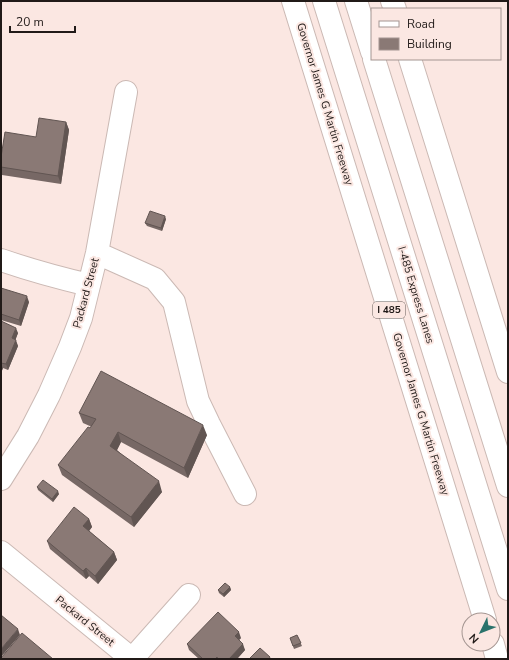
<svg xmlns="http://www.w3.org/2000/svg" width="509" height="660" viewBox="0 0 509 660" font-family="'Nunito Sans',sans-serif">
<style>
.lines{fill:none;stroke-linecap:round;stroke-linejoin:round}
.minor-casing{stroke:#cbb9b4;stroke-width:24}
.highway-casing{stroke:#cbb9b4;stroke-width:24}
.minor{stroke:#fff;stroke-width:22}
.highway{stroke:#fff;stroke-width:22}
.wall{fill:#776865}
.shaded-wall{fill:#615552}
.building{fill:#8a7975;stroke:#615552}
.labels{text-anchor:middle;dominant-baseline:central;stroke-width:4;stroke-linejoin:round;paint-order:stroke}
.shield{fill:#fbe7e2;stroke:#625855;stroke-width:1}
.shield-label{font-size:10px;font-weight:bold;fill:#211a18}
.street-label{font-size:11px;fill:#211a18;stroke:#fbe7e2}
</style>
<rect width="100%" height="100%" fill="#fbe7e2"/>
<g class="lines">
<!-- minor casing -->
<g class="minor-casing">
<path id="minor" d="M 97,253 L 155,279 L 174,302 L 198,401 L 209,424 L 245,494
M 1,260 C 30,270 59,278 89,285
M 1,479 L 28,436 L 49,395 L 70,347 L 81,318 L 97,253 L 126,92
M 1,552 L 132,659
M 132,659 L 189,595"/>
</g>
<!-- highway casing -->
<g class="highway-casing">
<path id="highway" d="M 293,1 L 485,620
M 324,1 L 508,589
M 356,1 L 372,52
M 392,1 L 395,9
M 374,59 L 508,486
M 410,59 L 508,372
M 493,644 L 497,659"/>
</g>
<!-- minor -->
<use href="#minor" class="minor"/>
<!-- highway -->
<use href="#highway" class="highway"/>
</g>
<!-- wall -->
<path class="wall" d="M 66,122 L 69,130 L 61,184 L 2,175 L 1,171 L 1,157 L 36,137 Z
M 166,219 L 162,231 L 147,226 L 145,223 Z
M 1,288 L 29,302 L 21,326 L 1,320 Z
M 1,321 L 18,333 L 15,340 L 18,346 L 8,370 L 3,368 L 1,373 Z
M 79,413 L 207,435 L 188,478 L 121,442 L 117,450 L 162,492 L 134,527 L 62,475 L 58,465 L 92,427 L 83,423 Z
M 37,487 L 59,494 L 53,502 L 38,490 Z
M 89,519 L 92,527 L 89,531 L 114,552 L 117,560 L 98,584 L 89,576 L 86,579 L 50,549 L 47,541 Z
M 230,587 L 231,590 L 224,597 L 219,593 L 218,590 Z
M 297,635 L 302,646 L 294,649 L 290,638 Z
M 241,638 L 239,640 L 245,650 L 237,659 L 199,659 L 189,650 L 187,644 Z"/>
<!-- shaded-wall -->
<path class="shaded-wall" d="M 66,122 L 69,130 L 61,184 L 58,176 Z
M 165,216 L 166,219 L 162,231 L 161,228 Z
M 27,296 L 29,302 L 21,326 L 19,320 Z
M 16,328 L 18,333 L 14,344 L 12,338 Z
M 16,340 L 18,346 L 8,370 L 6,364 Z
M 1,364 L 3,368 L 1,373 Z
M 203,425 L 207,435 L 188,478 L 184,468 Z
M 118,432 L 121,442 L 114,456 L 110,446 Z
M 159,481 L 162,492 L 134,527 L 131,517 Z
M 58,491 L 59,494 L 53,502 L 52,499 Z
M 89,519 L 92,527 L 86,535 L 83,526 Z
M 114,552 L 117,560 L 98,584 L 95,576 Z
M 86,568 L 89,576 L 86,579 L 83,571 Z
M 230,587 L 231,590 L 224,597 L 223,594 Z
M 18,629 L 20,635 L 1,657 L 1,649 Z
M 239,632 L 241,638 L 237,642 L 235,636 Z
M 243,644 L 245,650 L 237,659 L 229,659 Z"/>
<!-- building -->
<path class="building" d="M 39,118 L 66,122 L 58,176 L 1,167 L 1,157 L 5,132 L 36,137 Z
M 150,211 L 165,216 L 161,228 L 145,223 Z
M 1,288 L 27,296 L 19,320 L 1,314 Z
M 1,321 L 16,328 L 12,338 L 16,340 L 6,364 L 1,363 Z
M 101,371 L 203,425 L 184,468 L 118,432 L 110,446 L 159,481 L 131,517 L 58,465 L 88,427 L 90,428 L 96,419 L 79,413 Z
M 43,480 L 58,491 L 52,499 L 37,487 Z
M 74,507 L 89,519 L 83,526 L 114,552 L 95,576 L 86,568 L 83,571 L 47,541 Z
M 225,583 L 230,587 L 223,594 L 218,590 Z
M 218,612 L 239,632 L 235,636 L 243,644 L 229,659 L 218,659 L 217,657 L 215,659 L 203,659 L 187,644 Z
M 1,615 L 18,629 L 1,649 Z
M 22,633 L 53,659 L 1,659 L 1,658 Z
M 297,635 L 301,643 L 293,646 L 290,638 Z
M 260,648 L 270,657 L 269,659 L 249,659 Z"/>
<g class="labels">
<!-- shield labels -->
<rect class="shield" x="373" y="302" width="32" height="16" rx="3"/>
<g class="shield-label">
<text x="389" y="310">I 485</text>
</g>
<!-- street labels -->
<g class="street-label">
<text transform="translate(325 104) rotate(73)">Governor James G Martin Freeway</text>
<text transform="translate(86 293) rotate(-75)">Packard Street</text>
<text transform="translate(416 295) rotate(73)">I-485 Express Lanes</text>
<text transform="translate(421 414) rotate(73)">Governor James G Martin Freeway</text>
<text transform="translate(85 621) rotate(39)">Packard Street</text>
</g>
</g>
<!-- border -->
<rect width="509" height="660" fill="none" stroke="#211a18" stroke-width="4"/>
<!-- legend -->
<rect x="371" y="8" width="130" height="52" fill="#fbe7e2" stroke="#a49591"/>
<rect x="379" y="21" width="20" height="6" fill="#ffffff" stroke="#a49591"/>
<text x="407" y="28" font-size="12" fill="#211a18">Road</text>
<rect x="379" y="38" width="20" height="12" fill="#8a7975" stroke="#a49591"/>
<text x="407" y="48" font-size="12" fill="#211a18">Building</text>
<!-- north arrow -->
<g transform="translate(481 632) rotate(227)"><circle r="19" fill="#fbe7e2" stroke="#a49591"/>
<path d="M0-3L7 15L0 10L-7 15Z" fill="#2a726b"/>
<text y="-6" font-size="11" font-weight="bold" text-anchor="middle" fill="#211a18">N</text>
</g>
<!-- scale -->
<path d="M10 26v6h65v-6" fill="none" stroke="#211a18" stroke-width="2"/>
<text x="16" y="26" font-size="12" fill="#211a18" stroke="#fbe7e2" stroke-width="3" paint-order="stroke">20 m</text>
</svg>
